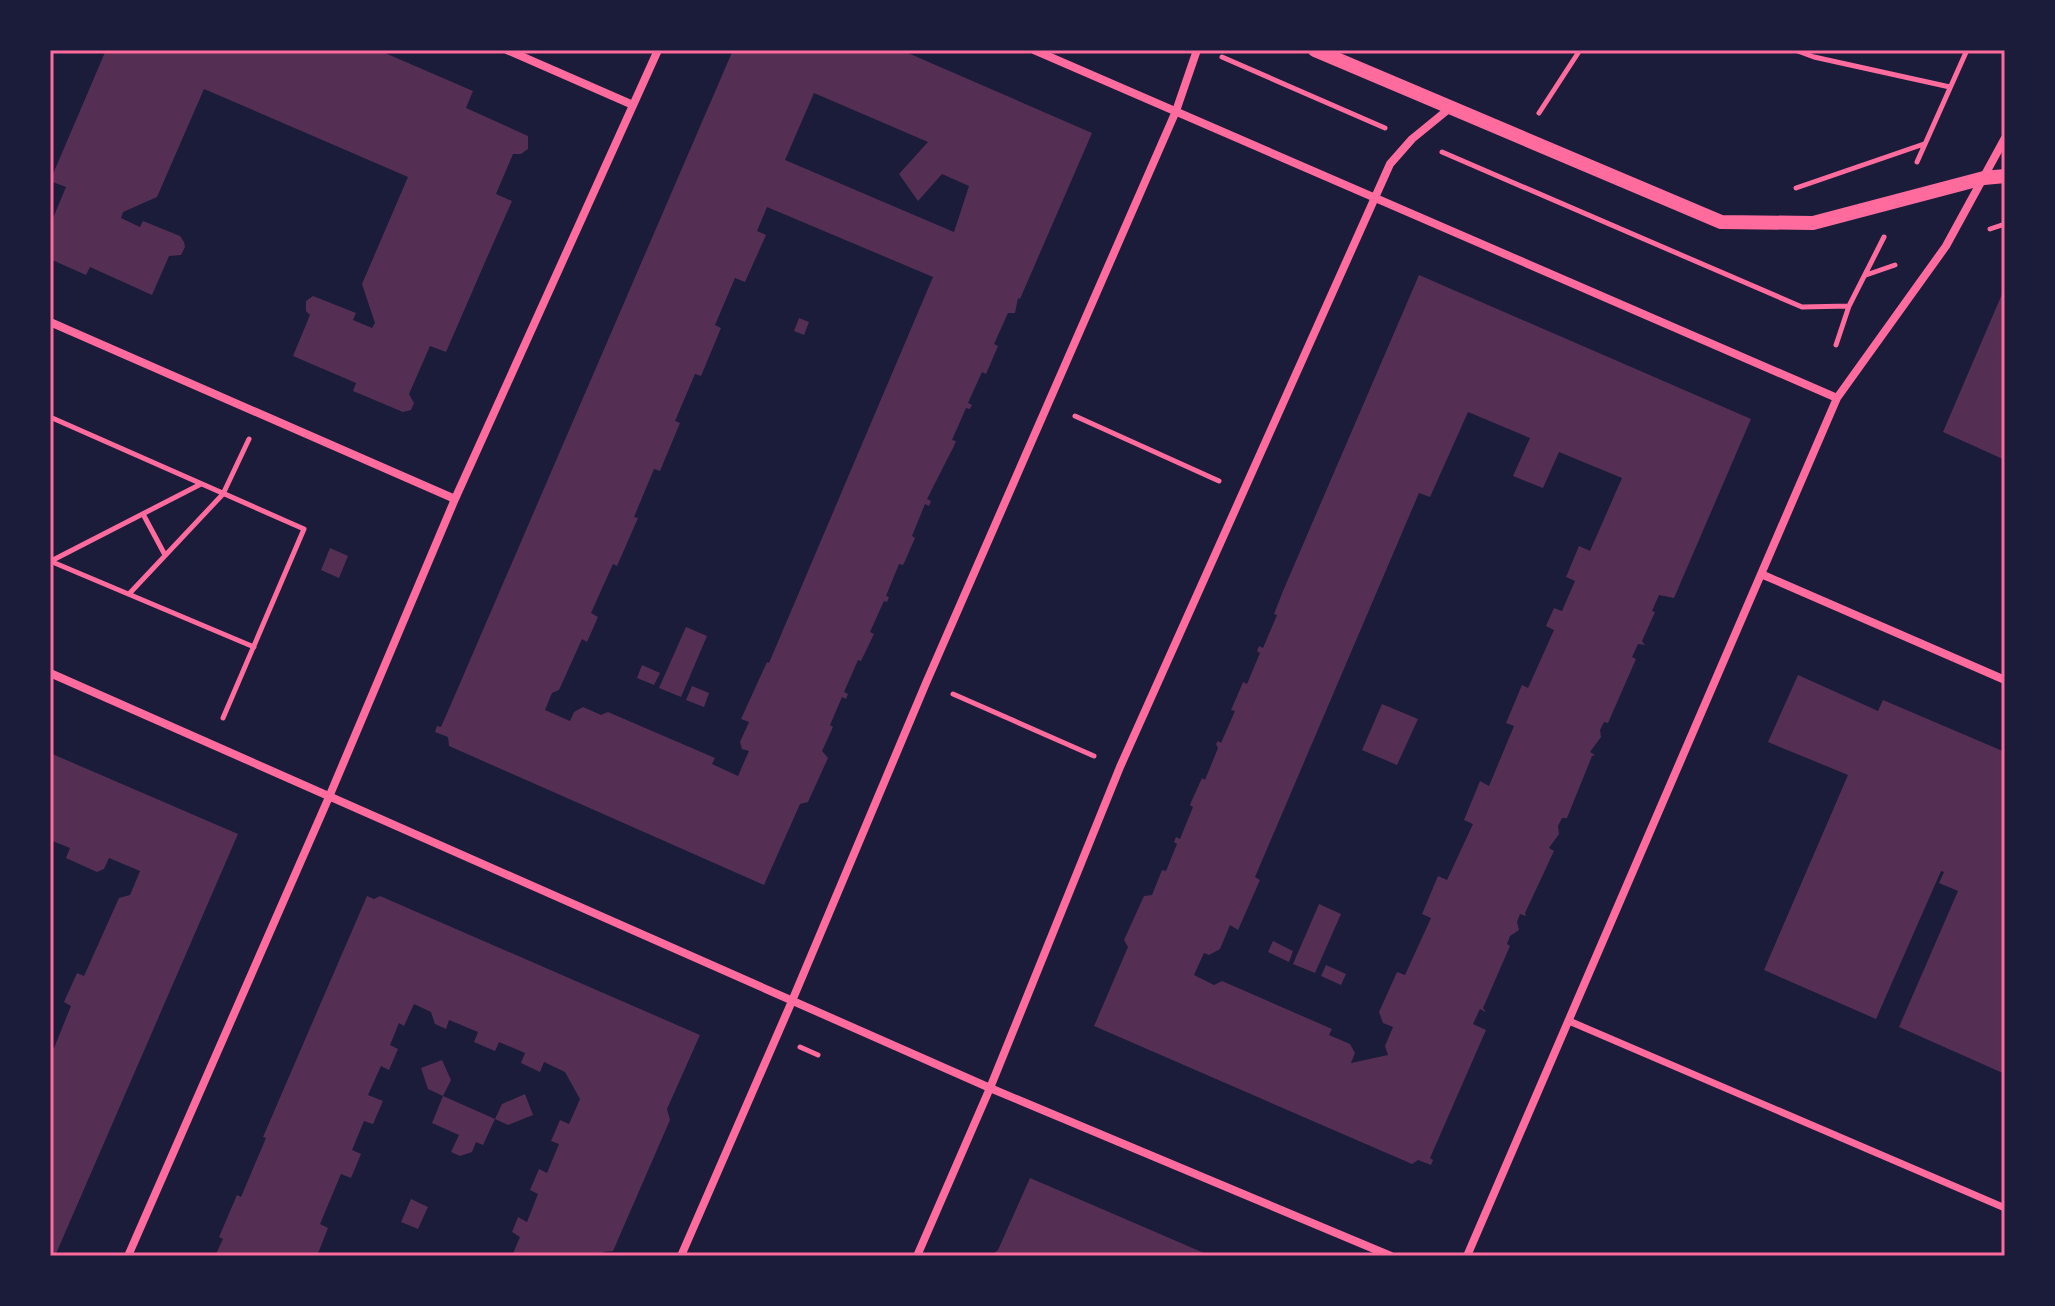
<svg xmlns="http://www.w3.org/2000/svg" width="2055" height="1306" viewBox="0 0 2055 1306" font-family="Ubuntu,sans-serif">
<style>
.building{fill:#542f53;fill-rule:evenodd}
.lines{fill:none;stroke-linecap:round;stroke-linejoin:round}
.path{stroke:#ff6b9d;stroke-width:5}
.pedestrian{stroke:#ff6b9d;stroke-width:7}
.minor{stroke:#ff6b9d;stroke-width:8}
.tertiary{stroke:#ff6b9d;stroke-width:14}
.neatline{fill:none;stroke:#ff6b9d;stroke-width:3}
</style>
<rect width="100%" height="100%" fill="#1b1b3a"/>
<!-- building -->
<path class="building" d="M 106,50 L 378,50 L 473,91 L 466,108 L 528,136 L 528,149 L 521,154 L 513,154 L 496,194 L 512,201 L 489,253 L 446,352 L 430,346 L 409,394 L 414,403 L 411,410 L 403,412 L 353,391 L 356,383 L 293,356 L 310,315 L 306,311 L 306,301 L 313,296 L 356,313 L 353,320 L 372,328 L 375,323 L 362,284 L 408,177 L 232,101 L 204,89 L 157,197 L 123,212 L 121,218 L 140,227 L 143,221 L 180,236 L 184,242 L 185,247 L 181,255 L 169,256 L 152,295 L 90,267 L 86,275 L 50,259 L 50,225 L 66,187 L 50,181 Z
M 733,50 L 901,50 L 1092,133 L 1020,299 L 1018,298 L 1015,313 L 1008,313 L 994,344 L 998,346 L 986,374 L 982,372 L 968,403 L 972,405 L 970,409 L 966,408 L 952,440 L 956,441 L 954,446 L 927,499 L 931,501 L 929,506 L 925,504 L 912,536 L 915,538 L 905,561 L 903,565 L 899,564 L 886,596 L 889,597 L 887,602 L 884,601 L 870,632 L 874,634 L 861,661 L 858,660 L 844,692 L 848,694 L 846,699 L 842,697 L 830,725 L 833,727 L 822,751 L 828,758 L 808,802 L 800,804 L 764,885 L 449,746 L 448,737 L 435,732 L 437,726 L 441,727 L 461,681 ZM 814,93 L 928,142 L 899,174 L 918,201 L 942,174 L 969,186 L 954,232 L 785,160 ZM 767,207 L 933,277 L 769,663 L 767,662 L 741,719 L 749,722 L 740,742 L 742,749 L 749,751 L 738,776 L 712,764 L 715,758 L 608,712 L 601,715 L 583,707 L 574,712 L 570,721 L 545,710 L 552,693 L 559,690 L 582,639 L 587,642 L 598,617 L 591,613 L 613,564 L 617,566 L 638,518 L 634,517 L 654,469 L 660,471 L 680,423 L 675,421 L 695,374 L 701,376 L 721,328 L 715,325 L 735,278 L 745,282 L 766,235 L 757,231 Z
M 1419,275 L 1751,419 L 1674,598 L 1659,595 L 1652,611 L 1655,612 L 1642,641 L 1645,645 L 1638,644 L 1632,657 L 1636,659 L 1608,723 L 1604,722 L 1600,730 L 1601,737 L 1590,752 L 1595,755 L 1592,756 L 1567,818 L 1562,818 L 1558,826 L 1559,834 L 1549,848 L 1554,851 L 1525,913 L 1526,916 L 1520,914 L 1517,922 L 1519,930 L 1510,936 L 1507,944 L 1510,946 L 1483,1008 L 1486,1012 L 1480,1009 L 1473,1024 L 1486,1030 L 1430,1158 L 1433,1160 L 1431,1165 L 1418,1160 L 1412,1164 L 1094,1026 L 1128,947 L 1124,940 L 1144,896 L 1152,895 L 1162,870 L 1166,871 L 1177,844 L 1174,842 L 1176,837 L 1180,839 L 1193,807 L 1190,805 L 1192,800 L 1202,778 L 1205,780 L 1218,748 L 1216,744 L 1218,741 L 1221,743 L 1235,711 L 1231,710 L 1241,687 L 1243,682 L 1247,684 L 1260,653 L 1257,651 L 1259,646 L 1263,648 L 1277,615 L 1274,614 L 1283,591 ZM 1468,412 L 1530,438 L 1513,476 L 1543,488 L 1559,452 L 1622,478 L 1590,551 L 1579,546 L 1566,577 L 1575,581 L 1562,611 L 1554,608 L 1546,626 L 1554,630 L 1528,688 L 1522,685 L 1506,723 L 1514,726 L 1489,786 L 1480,781 L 1464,820 L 1473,824 L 1447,880 L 1438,876 L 1422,914 L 1431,918 L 1405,975 L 1397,972 L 1379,1012 L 1383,1023 L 1393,1027 L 1385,1046 L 1388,1055 L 1351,1063 L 1355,1053 L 1350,1044 L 1329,1035 L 1332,1029 L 1222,981 L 1214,985 L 1194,975 L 1204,953 L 1209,955 L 1220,949 L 1230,925 L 1238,930 L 1260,880 L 1255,877 L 1419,493 L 1430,497 Z
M 2002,294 L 2005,295 L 2005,460 L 1943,432 Z
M 799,318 L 809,322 L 804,335 L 794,331 Z
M 330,548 L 348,556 L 339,578 L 321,570 Z
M 686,627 L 707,636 L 681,697 L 659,688 Z
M 642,665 L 660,673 L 654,685 L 637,678 Z
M 1798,675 L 1878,711 L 1883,700 L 2005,752 L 2005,1074 L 1899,1027 L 1958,891 L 1939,883 L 1944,872 L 1941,871 L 1876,1019 L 1764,970 L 1848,775 L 1768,742 Z
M 692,686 L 709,693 L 704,707 L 686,700 Z
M 1382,704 L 1418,719 L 1397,765 L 1362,750 Z
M 50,753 L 238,834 L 55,1256 L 50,1256 L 50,1046 L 54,1048 L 71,1006 L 64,1002 L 77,973 L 84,976 L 119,898 L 130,895 L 140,871 L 109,858 L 104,869 L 97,872 L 66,858 L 70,848 L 50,840 Z
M 367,896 L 374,899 L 380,896 L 700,1035 L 667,1109 L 670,1120 L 613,1251 L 604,1252 L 602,1256 L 512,1256 L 520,1237 L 512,1232 L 518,1217 L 527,1222 L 538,1194 L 530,1190 L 539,1169 L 547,1173 L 559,1144 L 551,1141 L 560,1120 L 569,1124 L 580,1099 L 565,1072 L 544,1062 L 540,1072 L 521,1063 L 525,1053 L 499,1042 L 495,1051 L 474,1042 L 478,1032 L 449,1020 L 446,1029 L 435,1024 L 431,1012 L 414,1004 L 404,1026 L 399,1023 L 390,1045 L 398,1049 L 389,1070 L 381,1066 L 368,1095 L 383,1101 L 373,1124 L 364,1121 L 352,1150 L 361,1154 L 351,1178 L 341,1174 L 320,1224 L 328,1228 L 317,1256 L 215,1256 L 223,1239 L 219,1237 L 237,1195 L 241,1197 L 266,1138 L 263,1137 Z
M 1319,904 L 1341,914 L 1315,973 L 1293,964 Z
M 1273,941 L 1293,951 L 1289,962 L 1268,952 Z
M 1326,965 L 1346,974 L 1341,985 L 1321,976 Z
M 442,1060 L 451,1080 L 443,1096 L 428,1089 L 421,1068 Z
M 525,1094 L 533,1115 L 508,1125 L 495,1119 L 483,1145 L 476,1142 L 472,1152 L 460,1156 L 451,1152 L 459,1135 L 432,1123 L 443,1096 L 495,1119 L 502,1104 Z
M 1030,1178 L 1102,1209 L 1211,1256 L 990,1256 L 998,1250 Z
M 411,1199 L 428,1207 L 418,1229 L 401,1222 Z"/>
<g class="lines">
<!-- path -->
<path class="path" d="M 1795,50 L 1814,57 L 1950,87
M 1222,57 L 1385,128
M 1539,113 L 1580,50
M 1442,152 L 1802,307 L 1849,306
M 1917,162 L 1967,50
M 1796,188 L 1924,144
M 1990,229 L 2005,224
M 1866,275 L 1895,265
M 1836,345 L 1849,306 L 1884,237
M 1075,416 L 1219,481
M 50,417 L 304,529 L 223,718
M 143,514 L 165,555
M 50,561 L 254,647
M 51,561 L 201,484
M 129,594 L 223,494 L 249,439
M 953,694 L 1094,756
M 800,1047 L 818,1055"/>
<!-- pedestrian -->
<path class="pedestrian" d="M 1569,1021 L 2005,1208"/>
<!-- minor -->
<path class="minor" d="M 507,50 L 633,105
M 1034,50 L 1837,398
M 50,322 L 455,499
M 1761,574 L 2005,680
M 50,673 L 990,1088 L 1391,1256
M 128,1256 L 329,797 L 455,499 L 658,50
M 681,1256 L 792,1001 L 926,683 L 1176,111 L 1197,50
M 917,1256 L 990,1088 L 1120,767 L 1390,164 L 1412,139 L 1450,108
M 1467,1256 L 1837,398 L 1946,246 L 2005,138"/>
<!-- tertiary -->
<path class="tertiary" d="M 1315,50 L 1721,222 L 1813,223 L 1984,178 L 2005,176"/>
</g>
<!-- border -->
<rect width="2055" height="1306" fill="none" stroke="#1b1b3a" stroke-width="104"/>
<rect x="52" y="52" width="1951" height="1202" class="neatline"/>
</svg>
